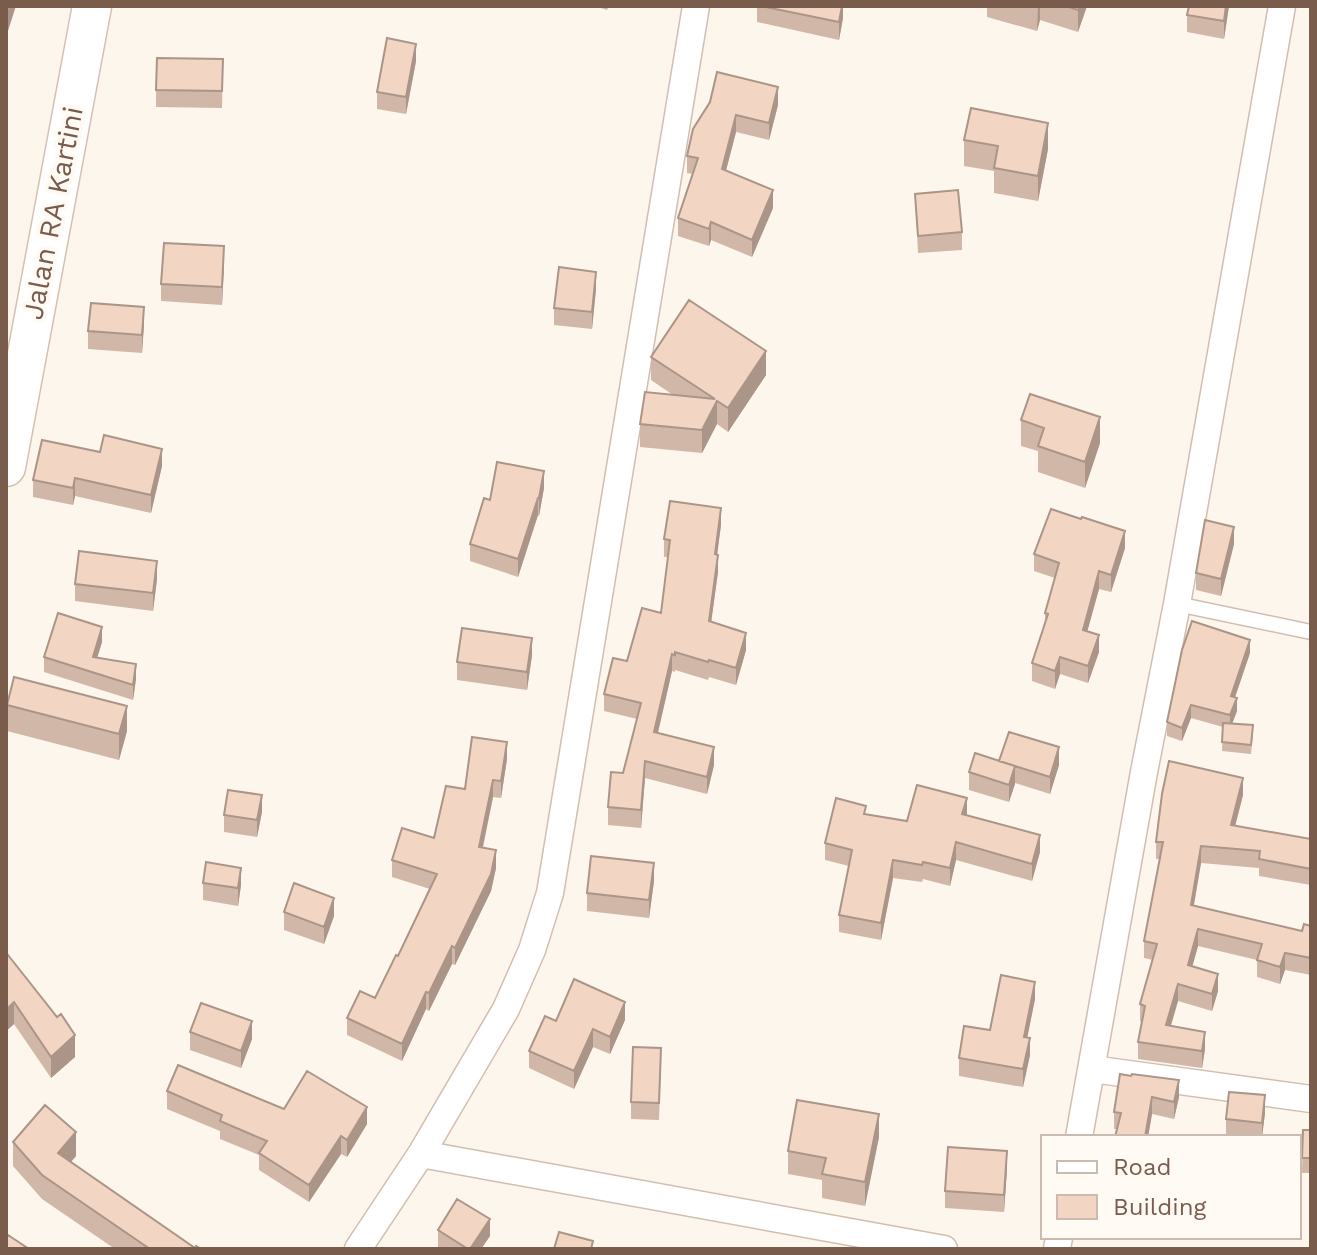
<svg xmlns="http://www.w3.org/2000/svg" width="1317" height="1255" viewBox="0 0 1317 1255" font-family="'Work Sans',sans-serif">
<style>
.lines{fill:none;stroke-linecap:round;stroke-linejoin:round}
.service-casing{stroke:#d1beb0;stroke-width:17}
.minor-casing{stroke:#d1beb0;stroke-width:29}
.secondary-casing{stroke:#d6c0b0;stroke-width:41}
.service{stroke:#fff;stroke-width:14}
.minor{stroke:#fff;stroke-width:26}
.secondary{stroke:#fff;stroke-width:38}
.wall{fill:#d1b7a8}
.shaded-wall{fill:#aa9588}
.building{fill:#f3d5c3;stroke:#aa9588;stroke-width:2}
.labels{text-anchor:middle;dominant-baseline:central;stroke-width:8;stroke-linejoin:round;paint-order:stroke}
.street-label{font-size:28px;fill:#7a5c4d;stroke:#fffaf3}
</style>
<rect width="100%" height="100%" fill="#fdf6ec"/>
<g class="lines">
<!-- service casing -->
<g class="service-casing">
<path id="service" d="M 1177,604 L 1311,632"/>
</g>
<!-- minor casing -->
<g class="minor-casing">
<path id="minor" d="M 1092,1069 L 1311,1099
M 1079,1137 L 1144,772 L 1177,604 L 1282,6
M 421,1154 L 944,1249
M 358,1249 L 421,1154 L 506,1009 L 532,950 L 550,893 L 696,6
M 1057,1249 L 1059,1237"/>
</g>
<!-- secondary casing -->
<g class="secondary-casing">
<path id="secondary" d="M 6,467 L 92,6"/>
</g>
<!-- service -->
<use href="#service" class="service"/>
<!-- minor -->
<use href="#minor" class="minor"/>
<!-- secondary -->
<use href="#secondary" class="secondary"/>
</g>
<!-- wall -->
<path class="wall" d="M 595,6 L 609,6 L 607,10 Z
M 757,6 L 843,6 L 843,18 L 839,40 L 757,22 Z
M 987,6 L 1087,6 L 1078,32 L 1040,20 L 1037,31 L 987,17 Z
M 1229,6 L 1224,39 L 1187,32 L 1187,15 Z
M 223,59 L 222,108 L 156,107 L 156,90 Z
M 416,61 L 406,114 L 377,109 L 377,92 Z
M 710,102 L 778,105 L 769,140 L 736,132 L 726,170 L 773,208 L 752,257 L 711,240 L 709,246 L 678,236 L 678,218 L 693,174 L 687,173 L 687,156 Z
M 964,140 L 1048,149 L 1038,201 L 994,193 L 994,171 L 964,166 Z
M 915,194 L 962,232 L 962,250 L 918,253 Z
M 224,263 L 222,305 L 161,301 L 161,284 Z
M 596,289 L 592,329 L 554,325 L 554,308 Z
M 144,324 L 142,353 L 88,349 L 88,331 Z
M 651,357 L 766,375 L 728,432 L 717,424 L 702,453 L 640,447 L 640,424 L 673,395 L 651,380 Z
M 1021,420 L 1100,443 L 1085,488 L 1038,472 L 1038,451 L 1021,446 Z
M 162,466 L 151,513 L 75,496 L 73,505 L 33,497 L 33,480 Z
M 544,488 L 539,516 L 538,515 L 518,577 L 470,561 L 470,544 L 490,500 Z
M 721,525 L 717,554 L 718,572 L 711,622 L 746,650 L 736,685 L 709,677 L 708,680 L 675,670 L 675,672 L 672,671 L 658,733 L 714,765 L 707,794 L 645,778 L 641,828 L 608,825 L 608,807 L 623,773 L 637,719 L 604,711 L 604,694 L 661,613 L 668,557 L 664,557 L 664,539 Z
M 1234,544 L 1221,596 L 1196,590 L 1196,573 Z
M 1125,548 L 1111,592 L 1099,589 L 1087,631 L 1099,652 L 1088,683 L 1060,674 L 1055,689 L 1032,681 L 1032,663 L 1045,624 L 1045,613 L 1055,578 L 1034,571 L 1034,554 Z
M 157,579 L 153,611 L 75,601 L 75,584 Z
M 102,642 L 97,657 L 136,679 L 133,700 L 44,672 L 44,657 Z
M 1250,653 L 1235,697 L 1237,711 L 1232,724 L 1253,734 L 1251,754 L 1222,751 L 1223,727 L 1191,718 L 1182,741 L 1167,736 L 1167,722 Z
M 532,655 L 527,690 L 457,680 L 457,662 Z
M 7,705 L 127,731 L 119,760 L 7,731 Z
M 507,759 L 501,798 L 493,797 L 483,848 L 496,868 L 491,891 L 455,965 L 452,964 L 429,1011 L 426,1009 L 402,1061 L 347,1035 L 347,1018 L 375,998 L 398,956 L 430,889 L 392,877 L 392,860 L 434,838 L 465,789 Z
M 999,761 L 1059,765 L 1050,794 L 1015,783 L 1009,802 L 969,790 L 969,772 Z
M 1243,795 L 1235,826 L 1311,839 L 1311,885 L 1259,876 L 1259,868 L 1201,863 L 1194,905 L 1302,931 L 1311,926 L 1311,975 L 1285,970 L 1280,984 L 1257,977 L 1257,960 L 1198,946 L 1192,967 L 1218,991 L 1212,1011 L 1178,1001 L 1171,1026 L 1205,1049 L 1202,1068 L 1138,1059 L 1138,1042 L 1142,1022 L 1140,1021 L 1140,1004 L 1153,960 L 1144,958 L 1144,941 L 1160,859 L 1156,859 L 1156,842 Z
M 262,812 L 257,837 L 224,832 L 224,815 Z
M 866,814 L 907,821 L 967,815 L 1040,852 L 1032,881 L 956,860 L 950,886 L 923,879 L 922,882 L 893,878 L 881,940 L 839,932 L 839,915 L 849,866 L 825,860 L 825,843 Z
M 654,881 L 649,918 L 587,911 L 587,893 Z
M 203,883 L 241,885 L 238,906 L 203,900 Z
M 284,912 L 334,916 L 324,944 L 284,930 Z
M 6,957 L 75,1057 L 51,1078 L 14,1024 L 6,1031 Z
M 1035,999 L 1027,1037 L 1030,1055 L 1023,1087 L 959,1076 L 959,1058 L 990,1030 Z
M 625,1020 L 610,1054 L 593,1047 L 574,1089 L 529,1068 L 529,1051 L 556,1021 Z
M 190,1032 L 252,1039 L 241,1068 L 190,1050 Z
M 661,1065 L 659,1120 L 631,1119 L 631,1102 Z
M 1131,1076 L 1179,1097 L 1174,1119 L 1152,1114 L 1148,1137 L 1115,1137 L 1117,1129 L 1114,1129 L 1114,1112 Z
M 167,1091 L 284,1109 L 367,1124 L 347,1157 L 341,1154 L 309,1202 L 259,1170 L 259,1155 L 220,1139 L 220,1131 L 167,1109 Z
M 1265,1113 L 1262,1137 L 1226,1137 L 1226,1119 Z
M 1303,1130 L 1311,1130 L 1311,1173 L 1302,1173 Z
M 879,1137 L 865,1206 L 822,1198 L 822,1180 L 788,1174 L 788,1151 Z
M 13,1142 L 76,1156 L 71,1162 L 195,1248 L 201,1249 L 115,1249 L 42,1199 L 13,1166 Z
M 1007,1169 L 1004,1212 L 945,1208 L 945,1191 Z
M 438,1230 L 490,1236 L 481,1249 L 441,1249 L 438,1247 Z"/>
<!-- shaded-wall -->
<path class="shaded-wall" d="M 10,6 L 16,6 L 6,37 L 6,19 Z
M 842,6 L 843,6 L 843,18 L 839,40 L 839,22 Z
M 1038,6 L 1040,6 L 1040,20 L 1037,31 Z
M 1080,6 L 1087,6 L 1078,32 L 1078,10 Z
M 1226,6 L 1229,6 L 1224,39 L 1224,21 Z
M 416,44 L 416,61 L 406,114 L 406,97 Z
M 778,87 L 778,105 L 769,140 L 769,123 Z
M 736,115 L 736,132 L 722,186 L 722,169 Z
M 1048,123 L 1048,149 L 1038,201 L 1038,176 Z
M 773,190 L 773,208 L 752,257 L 752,240 Z
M 711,222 L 711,240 L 709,246 L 709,229 Z
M 224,246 L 224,263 L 222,305 L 222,287 Z
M 596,272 L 596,289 L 592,329 L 592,312 Z
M 144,307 L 144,324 L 142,353 L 142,335 Z
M 766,351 L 766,375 L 728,432 L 728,408 Z
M 717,401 L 717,424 L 702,453 L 702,430 Z
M 1100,417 L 1100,443 L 1085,488 L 1085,462 Z
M 162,449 L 162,466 L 151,513 L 151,495 Z
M 544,471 L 544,488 L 539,516 L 539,498 Z
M 75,478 L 75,496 L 73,505 L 73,488 Z
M 538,498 L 538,515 L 518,577 L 518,559 Z
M 721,508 L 721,525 L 715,571 L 715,554 Z
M 1234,527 L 1234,544 L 1221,596 L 1221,579 Z
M 1125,531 L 1125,548 L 1111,592 L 1111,575 Z
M 718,555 L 718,572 L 709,638 L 709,621 Z
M 157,561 L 157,579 L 153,611 L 153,593 Z
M 1099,571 L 1099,589 L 1083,647 L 1083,630 Z
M 102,627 L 102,642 L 93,672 L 93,657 Z
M 746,633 L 746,650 L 736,685 L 736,668 Z
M 1099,635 L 1099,652 L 1088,683 L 1088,666 Z
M 532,638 L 532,655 L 527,690 L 527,672 Z
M 1250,640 L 1250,653 L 1231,709 L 1231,696 Z
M 672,654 L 672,671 L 654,749 L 654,732 Z
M 1060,657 L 1060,674 L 1055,689 L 1055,671 Z
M 136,664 L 136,679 L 133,700 L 133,685 Z
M 1237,698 L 1237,711 L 1230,729 L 1230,715 Z
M 1191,705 L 1191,718 L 1182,741 L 1182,728 Z
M 127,706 L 127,731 L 119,760 L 119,734 Z
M 507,742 L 507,759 L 501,798 L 501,781 Z
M 714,747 L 714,765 L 707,794 L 707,777 Z
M 1059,747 L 1059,765 L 1050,794 L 1050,777 Z
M 645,761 L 645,778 L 641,828 L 641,810 Z
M 1015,766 L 1015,784 L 1009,802 L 1009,785 Z
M 1243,778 L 1243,795 L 1231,842 L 1231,825 Z
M 493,780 L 493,797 L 479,864 L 479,847 Z
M 262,795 L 262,812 L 257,837 L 257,820 Z
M 967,798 L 967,815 L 962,814 Z
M 1040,835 L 1040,852 L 1032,881 L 1032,864 Z
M 956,842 L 956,860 L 950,886 L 950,868 Z
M 1201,846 L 1201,863 L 1191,921 L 1191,905 Z
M 496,850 L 496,868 L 491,891 L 455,965 L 455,948 Z
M 893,860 L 893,878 L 881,940 L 881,923 Z
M 654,863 L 654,881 L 649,918 L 649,900 Z
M 241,868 L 241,885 L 238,906 L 238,888 Z
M 334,898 L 334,916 L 324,944 L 324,927 Z
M 1198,929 L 1198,946 L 1188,982 L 1188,965 Z
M 452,946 L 452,964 L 429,1011 L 429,993 Z
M 1285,953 L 1285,970 L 1280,984 L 1280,967 Z
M 1218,974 L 1218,991 L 1212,1011 L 1212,994 Z
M 1035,982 L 1035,999 L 1024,1054 L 1024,1037 Z
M 1178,984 L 1178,1001 L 1166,1041 L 1166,1025 Z
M 426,992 L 426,1009 L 402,1061 L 402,1044 Z
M 14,1002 L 14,1024 L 6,1031 L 6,1010 Z
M 625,1002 L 625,1020 L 610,1054 L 610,1037 Z
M 252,1021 L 252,1039 L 241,1068 L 241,1051 Z
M 593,1029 L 593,1047 L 574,1089 L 574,1071 Z
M 1205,1032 L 1205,1049 L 1202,1068 L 1202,1051 Z
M 75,1035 L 75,1057 L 51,1078 L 51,1057 Z
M 1030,1038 L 1030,1055 L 1023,1087 L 1023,1069 Z
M 1179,1080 L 1179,1097 L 1174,1119 L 1174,1102 Z
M 1265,1095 L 1265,1113 L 1262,1137 L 1262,1123 Z
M 8,1096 L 8,1118 L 6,1120 L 6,1098 Z
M 1152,1097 L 1152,1114 L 1148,1137 L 1145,1137 Z
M 367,1107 L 367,1124 L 347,1157 L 347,1140 Z
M 879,1114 L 879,1137 L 865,1206 L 865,1182 Z
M 76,1132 L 76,1156 L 58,1177 L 58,1153 Z
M 341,1136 L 341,1154 L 309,1202 L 309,1185 Z
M 1007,1151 L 1007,1169 L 1004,1212 L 1004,1195 Z
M 490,1219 L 490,1236 L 481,1249 L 470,1249 Z"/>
<!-- building -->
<path class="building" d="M 6,6 L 10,6 L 6,19 Z
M 761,6 L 842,6 L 839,22 Z
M 1066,6 L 1080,6 L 1078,10 Z
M 1189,6 L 1226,6 L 1224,21 L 1187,15 Z
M 387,38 L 416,44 L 406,97 L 377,92 Z
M 157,58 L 223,59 L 222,91 L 156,90 Z
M 717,72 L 778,87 L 769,123 L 736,115 L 722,169 L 773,190 L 752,240 L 711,222 L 709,229 L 678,218 L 698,158 L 687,156 L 693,129 L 710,102 Z
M 971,108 L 1048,123 L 1038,176 L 994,168 L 998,146 L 964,140 Z
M 958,190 L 962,232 L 918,236 L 915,194 Z
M 164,243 L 224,246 L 222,287 L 161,284 Z
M 559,267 L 596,272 L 592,312 L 554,308 Z
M 689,300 L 766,351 L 728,408 L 717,401 L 702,430 L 640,424 L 645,392 L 715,399 L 651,357 Z
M 91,303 L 144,307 L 142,335 L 88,331 Z
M 1030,394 L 1100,417 L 1085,462 L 1038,446 L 1044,428 L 1021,420 Z
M 104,435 L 162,449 L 151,495 L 75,478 L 73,488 L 33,480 L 42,440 L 100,452 Z
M 497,462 L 544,471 L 539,498 L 538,498 L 518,559 L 470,544 L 484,498 L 490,500 Z
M 670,501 L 721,508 L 715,554 L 718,555 L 709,621 L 746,633 L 736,668 L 709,660 L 708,662 L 675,652 L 675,655 L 672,654 L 654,732 L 714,747 L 707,777 L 645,761 L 641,810 L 608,807 L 611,772 L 623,773 L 641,703 L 604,694 L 613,658 L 627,661 L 642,608 L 661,613 L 670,540 L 664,539 Z
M 1051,509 L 1081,519 L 1082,517 L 1125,531 L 1111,575 L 1099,571 L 1083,630 L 1099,635 L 1088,666 L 1060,657 L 1055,671 L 1032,663 L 1048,614 L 1045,613 L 1059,563 L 1034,554 Z
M 1205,520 L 1234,527 L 1221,579 L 1196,573 Z
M 79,551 L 157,561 L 153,593 L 75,584 Z
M 58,613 L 102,627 L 93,657 L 136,664 L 133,685 L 44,657 Z
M 1192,621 L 1250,640 L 1231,696 L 1237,698 L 1230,715 L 1191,705 L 1182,728 L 1167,722 L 1182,650 Z
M 462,628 L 532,638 L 527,672 L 457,662 Z
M 14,677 L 127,706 L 119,734 L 7,705 Z
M 1223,723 L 1253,725 L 1251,745 L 1222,742 Z
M 1009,732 L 1059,747 L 1050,777 L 999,761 Z
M 472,737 L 507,742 L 501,781 L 493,780 L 479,847 L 496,850 L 491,874 L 455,948 L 452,946 L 429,993 L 426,992 L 402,1044 L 347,1018 L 360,991 L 375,998 L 396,955 L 398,956 L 437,874 L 392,860 L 402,828 L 434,838 L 446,786 L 465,789 Z
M 975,753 L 1015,766 L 1009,785 L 969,772 Z
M 1169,761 L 1243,778 L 1231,825 L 1311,839 L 1311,869 L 1259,859 L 1260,851 L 1201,846 L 1191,905 L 1302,931 L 1304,924 L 1311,926 L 1311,958 L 1285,953 L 1280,967 L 1257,960 L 1262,944 L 1198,929 L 1188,965 L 1218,974 L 1212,994 L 1178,984 L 1166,1025 L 1205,1032 L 1202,1051 L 1138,1042 L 1145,1006 L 1140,1004 L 1157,944 L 1144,941 L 1163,842 L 1156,842 L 1162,794 Z
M 917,785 L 967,798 L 962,814 L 1040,835 L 1032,864 L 956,842 L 950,868 L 923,862 L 922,865 L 893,860 L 881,923 L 839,915 L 852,850 L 825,843 L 836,798 L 866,806 L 864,814 L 907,821 Z
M 228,790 L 262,795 L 257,820 L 224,815 Z
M 591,856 L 654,863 L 649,900 L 587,893 Z
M 206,862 L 241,868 L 238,888 L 203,883 Z
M 294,883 L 334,898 L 324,927 L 284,912 Z
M 8,955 L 57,1017 L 61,1014 L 75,1035 L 51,1057 L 14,1002 L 6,1010 L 6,957 Z
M 1001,975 L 1035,982 L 1024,1037 L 1030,1038 L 1023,1069 L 959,1058 L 964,1026 L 990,1030 Z
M 574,979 L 625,1002 L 610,1037 L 593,1029 L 574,1071 L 529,1051 L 545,1016 L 556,1021 Z
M 201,1003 L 252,1021 L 241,1051 L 190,1032 Z
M 633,1047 L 661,1048 L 659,1103 L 631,1102 Z
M 178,1065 L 284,1109 L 307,1071 L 367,1107 L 347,1140 L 341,1136 L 309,1185 L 259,1153 L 267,1141 L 220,1121 L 222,1115 L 167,1091 Z
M 1120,1074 L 1131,1076 L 1132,1074 L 1179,1080 L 1174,1102 L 1152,1097 L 1145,1137 L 1115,1137 L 1121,1113 L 1114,1112 Z
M 1229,1092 L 1265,1095 L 1262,1123 L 1226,1119 Z
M 797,1100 L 879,1114 L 865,1182 L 822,1174 L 826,1158 L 788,1151 Z
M 45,1105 L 76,1132 L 58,1153 L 195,1248 L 196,1246 L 201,1249 L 150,1249 L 42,1175 L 13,1142 Z
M 1303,1130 L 1311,1130 L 1311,1158 L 1302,1158 Z
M 948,1147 L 1007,1151 L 1004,1195 L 945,1191 Z
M 457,1199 L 490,1219 L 470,1249 L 468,1249 L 438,1230 Z
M 559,1232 L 593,1241 L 591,1249 L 554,1249 Z
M 8,1235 L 29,1249 L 6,1249 L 6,1238 Z"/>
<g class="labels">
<!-- street labels -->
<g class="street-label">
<text transform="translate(53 213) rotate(-79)">Jalan RA Kartini</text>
</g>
</g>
<!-- border -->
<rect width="1317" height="1255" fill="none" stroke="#7a5c4d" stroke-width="16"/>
<!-- legend -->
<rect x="1041" y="1135" width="260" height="104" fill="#fffaf3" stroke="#cabbb1" stroke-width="2"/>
<rect x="1057" y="1161" width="40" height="12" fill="#ffffff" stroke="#cabbb1" stroke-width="2"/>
<text x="1113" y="1175" font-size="24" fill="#7a5c4d">Road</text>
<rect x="1057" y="1195" width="40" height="24" fill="#f3d5c3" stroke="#cabbb1" stroke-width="2"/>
<text x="1113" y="1215" font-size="24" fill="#7a5c4d">Building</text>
</svg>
